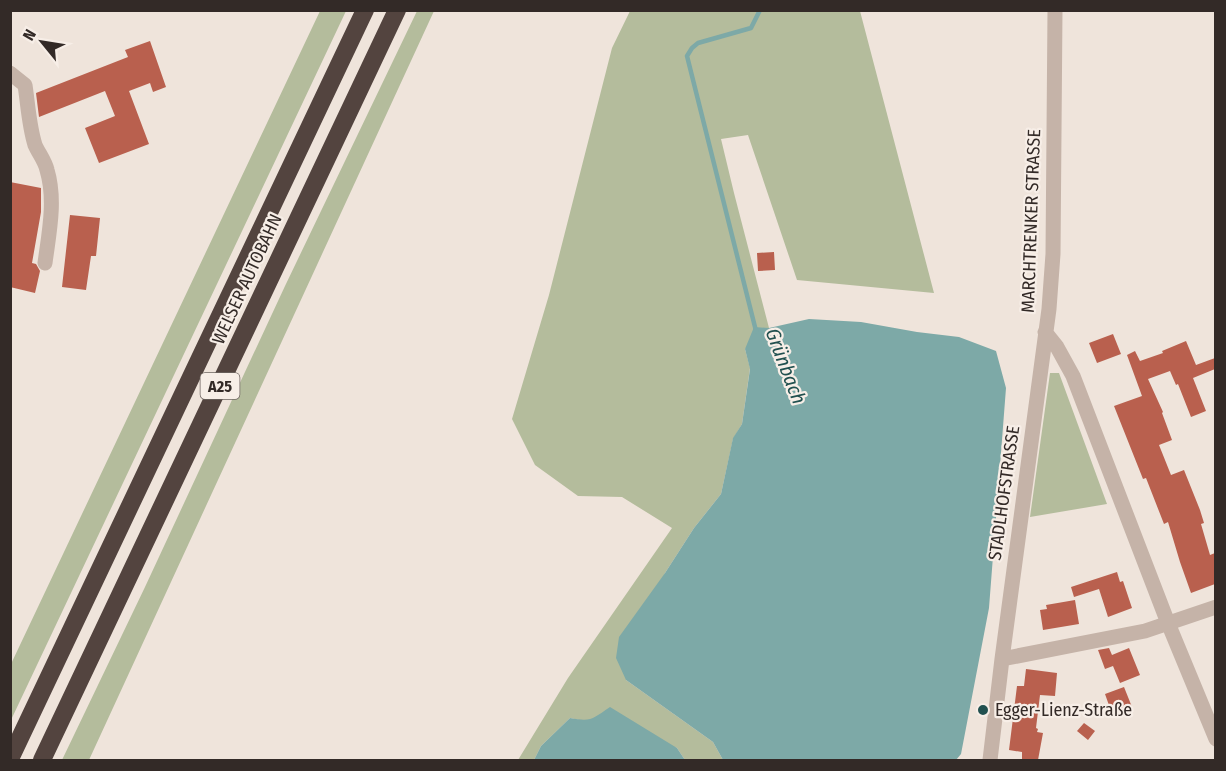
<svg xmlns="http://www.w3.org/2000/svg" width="1226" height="771" viewBox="0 0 1226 771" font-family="'Fira Sans Condensed',sans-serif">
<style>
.green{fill:#b4bc9c}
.water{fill:#7da9a7}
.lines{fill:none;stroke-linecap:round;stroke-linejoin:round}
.stream{stroke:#7da9a7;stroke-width:4.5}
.building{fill:#b9604e}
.minor{stroke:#c5b3a8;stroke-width:15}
.highway{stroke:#53443f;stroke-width:18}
.poi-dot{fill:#21504f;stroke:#f7eee7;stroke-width:2}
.labels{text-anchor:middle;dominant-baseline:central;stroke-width:4.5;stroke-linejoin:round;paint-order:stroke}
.shield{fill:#f7eee7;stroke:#6e6561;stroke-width:1.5}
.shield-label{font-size:16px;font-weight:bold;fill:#332a27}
.street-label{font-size:18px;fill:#332a27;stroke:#f7eee7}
.poi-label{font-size:18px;fill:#332a27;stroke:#f7eee7;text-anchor:start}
.water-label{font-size:20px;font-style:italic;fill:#21504f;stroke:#f7eee7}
</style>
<rect width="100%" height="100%" fill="#efe4db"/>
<!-- green -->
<path class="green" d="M 320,11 L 346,11 L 11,720 L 11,664 Z
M 417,11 L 434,11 L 89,760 L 62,760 L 145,587 L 285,286 Z
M 630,11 L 860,11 L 934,293 L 797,280 L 748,135 L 721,139 L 734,193 L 769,328 L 745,349 L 750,368 L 742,424 L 733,439 L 721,494 L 694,528 L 665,573 L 626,680 L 713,742 L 723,760 L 685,760 L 677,748 L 591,720 L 584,721 L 570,718 L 541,746 L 534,760 L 518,760 L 568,678 L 672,528 L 622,497 L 578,496 L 535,465 L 512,419 L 549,295 L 612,48 Z
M 1050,373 L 1059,373 L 1107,504 L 1030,517 Z"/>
<!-- water -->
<path class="water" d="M 809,319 L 861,322 L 917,332 L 959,337 L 996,351 L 1006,388 L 989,608 L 961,754 L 956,760 L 723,760 L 713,742 L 626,680 L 616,658 L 619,637 L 665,573 L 694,528 L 721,494 L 733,438 L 742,424 L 750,369 L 745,349 L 754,327 L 769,328 Z
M 610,707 L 677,748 L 685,760 L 534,760 L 541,746 L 570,718 C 592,722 592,719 610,707 Z"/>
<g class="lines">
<!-- stream -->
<path class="stream" d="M 756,331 L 687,56 L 692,48 L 698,43 L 751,28 L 760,10"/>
</g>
<!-- building -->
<path class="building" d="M 150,41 L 166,87 L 153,92 L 150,83 L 129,91 L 149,144 L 99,163 L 85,128 L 115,116 L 105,91 L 39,117 L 36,93 L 128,57 L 125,50 Z
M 10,182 L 41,188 L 41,212 L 32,263 L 36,264 L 40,271 L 35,293 L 10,287 Z
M 70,215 L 100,218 L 96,256 L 91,256 L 86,290 L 62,287 Z
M 774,252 L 775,270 L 758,271 L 757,253 Z
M 1113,334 L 1121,354 L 1097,363 L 1089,343 Z
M 1186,341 L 1196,365 L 1215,358 L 1215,369 L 1193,378 L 1206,411 L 1191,417 L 1178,384 L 1176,385 L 1170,371 L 1148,379 L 1163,412 L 1162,413 L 1172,440 L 1159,445 L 1171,475 L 1184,470 L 1200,510 L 1204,523 L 1201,524 L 1210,555 L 1215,553 L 1215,584 L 1191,593 L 1180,562 L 1168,522 L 1164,524 L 1146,478 L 1143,479 L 1114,406 L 1142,396 L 1127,355 L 1135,351 L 1140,361 L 1163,353 L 1162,351 Z
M 1117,572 L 1120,582 L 1123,581 L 1132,608 L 1108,617 L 1099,589 L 1074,597 L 1071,587 Z
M 1075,600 L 1079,624 L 1043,630 L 1040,610 L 1047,609 L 1046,605 Z
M 1109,648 L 1112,655 L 1129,648 L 1140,675 L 1120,683 L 1113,666 L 1105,669 L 1098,650 Z
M 1026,669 L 1057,673 L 1055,696 L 1040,695 L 1036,728 L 1038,729 L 1037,732 L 1043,733 L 1038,760 L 1022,760 L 1022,752 L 1009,750 L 1017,686 L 1024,686 Z
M 1124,687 L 1132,707 L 1117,713 L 1116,709 L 1111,711 L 1105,694 Z
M 1084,723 L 1095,731 L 1088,740 L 1077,731 Z"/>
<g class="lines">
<!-- minor -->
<path class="minor" d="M 10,73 L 25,85 C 28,105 29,126 35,145 C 39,154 45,161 47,170 C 56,200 49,233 45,263
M 1045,332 L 1057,347 L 1073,376 L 1168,623 L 1216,739
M 1002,659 L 1145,631 L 1216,607
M 990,760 L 1002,659 L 1049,309 L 1053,254 L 1055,10"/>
<!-- highway -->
<path class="highway" d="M 10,759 L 365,10
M 42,760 L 397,10"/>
</g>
<!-- markers -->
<circle class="poi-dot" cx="983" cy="710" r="6"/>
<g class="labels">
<!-- shield labels -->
<rect class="shield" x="200.5" y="373" width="39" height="26" rx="4.5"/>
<g class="shield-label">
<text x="220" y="386">A25</text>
</g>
<!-- street labels -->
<g class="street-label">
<text transform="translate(1031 221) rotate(-88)">MARCHTRENKER STRASSE</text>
<text transform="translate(247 279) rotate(-65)">WELSER AUTOBAHN</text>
<text transform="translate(1004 493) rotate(-82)">STADLHOFSTRASSE</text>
</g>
<!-- poi labels -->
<g class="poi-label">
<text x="995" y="710">Egger-Lienz-Straße</text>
</g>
<!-- water labels -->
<g class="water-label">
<text transform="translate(786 366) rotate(69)">Grünbach</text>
</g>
</g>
<!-- border -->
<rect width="1226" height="771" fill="none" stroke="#332a27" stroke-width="24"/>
<!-- north arrow -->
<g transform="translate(42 42) rotate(300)" stroke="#f7eee7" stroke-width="4.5" paint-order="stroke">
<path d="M0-4.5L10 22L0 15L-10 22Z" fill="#332a27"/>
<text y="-9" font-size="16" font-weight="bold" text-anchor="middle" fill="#332a27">N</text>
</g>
</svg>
